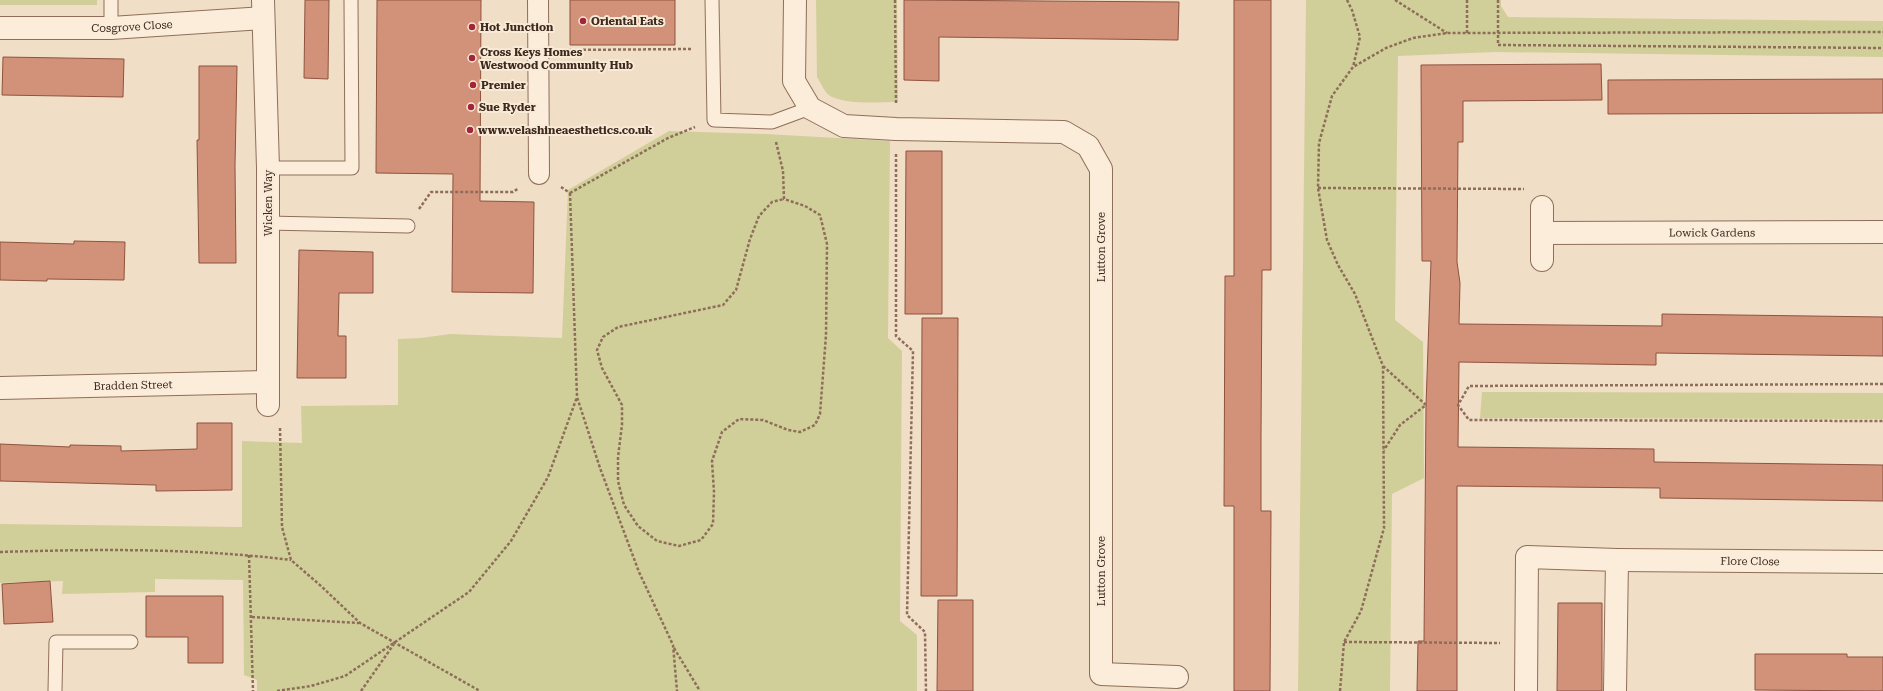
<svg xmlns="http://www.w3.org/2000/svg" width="1883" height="691" viewBox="0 0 1883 691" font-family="'Roboto Serif',serif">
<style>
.green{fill:#d1cf99}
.building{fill:#d2927a;stroke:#8f533e}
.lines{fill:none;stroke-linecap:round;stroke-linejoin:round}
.service-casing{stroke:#8e6e5a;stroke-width:15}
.pedestrian-casing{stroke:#8e6e5a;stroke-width:22}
.minor-casing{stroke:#8e6e5a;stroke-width:24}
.path{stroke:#8e6e5a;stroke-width:2.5;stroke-dasharray:3 2;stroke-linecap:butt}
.service{stroke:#fbedda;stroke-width:13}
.pedestrian{stroke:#fbedda;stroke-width:20}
.minor{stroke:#fbedda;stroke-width:22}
.poi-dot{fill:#a22638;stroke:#f8ead6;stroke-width:1.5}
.labels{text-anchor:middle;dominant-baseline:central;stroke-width:4;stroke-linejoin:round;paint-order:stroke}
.poi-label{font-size:11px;font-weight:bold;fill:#3e291f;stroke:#f8ead6;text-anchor:start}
.street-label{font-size:11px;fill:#3e291f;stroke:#f8ead6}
</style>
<rect width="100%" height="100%" fill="#f1dec6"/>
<!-- green -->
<path class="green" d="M 0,0 L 97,0 L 97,5 L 0,5 Z
M 816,0 L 897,0 L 898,102 C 878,102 851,105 832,97 C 825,94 821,83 817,77 Z
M 1306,0 L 1501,0 L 1501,6 L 1508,17 L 1883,21 L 1883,57 L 1496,52 L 1398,56 L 1395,320 L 1423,342 L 1424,478 L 1392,494 L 1390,691 L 1298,691 Z
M 669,131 L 766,134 L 890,141 L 888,338 L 902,351 L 900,621 L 917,635 L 917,691 L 257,691 L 257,680 L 244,675 L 243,580 L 155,579 L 155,592 L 62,594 L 63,581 L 0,583 L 0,524 L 242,527 L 242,441 L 302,443 L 301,406 L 398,405 L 398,339 L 421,338 L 450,334 L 562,338 L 568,190 Z
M 1482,392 L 1883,393 L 1883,419 L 1480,418 Z"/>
<!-- building -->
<path class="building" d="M 305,0 L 329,0 L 328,79 L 304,78 Z
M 377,0 L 481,0 L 480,201 L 534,202 L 533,293 L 452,292 L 453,174 L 376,173 Z
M 570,0 L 675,0 L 675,45 L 570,45 Z
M 904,0 L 1179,2 L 1178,40 L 939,37 L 939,81 L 904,80 Z
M 1234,0 L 1271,0 L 1271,270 L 1262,270 L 1261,437 L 1261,511 L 1271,511 L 1270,691 L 1234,691 L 1234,506 L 1224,506 L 1225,276 L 1234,276 Z
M 3,57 L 124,59 L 123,97 L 2,95 Z
M 1601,64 L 1602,100 L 1463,101 L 1463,142 L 1458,142 L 1457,262 L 1460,283 L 1459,324 L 1662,326 L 1662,314 L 1883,317 L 1883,356 L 1656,353 L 1656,365 L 1459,362 L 1458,447 L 1654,449 L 1654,462 L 1883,465 L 1883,501 L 1660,498 L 1660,488 L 1457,486 L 1457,691 L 1417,691 L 1418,641 L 1424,641 L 1426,405 L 1431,261 L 1422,261 L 1421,65 Z
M 199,66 L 237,66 L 235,165 L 236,263 L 199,263 L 197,140 L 199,140 Z
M 1883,79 L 1883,113 L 1608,114 L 1608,80 Z
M 906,151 L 942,151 L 942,314 L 905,314 Z
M 74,241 L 125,242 L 124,280 L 47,279 L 47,281 L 0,280 L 0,242 L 74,244 Z
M 299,250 L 373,252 L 373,293 L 339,293 L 338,336 L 346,336 L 346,378 L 297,378 Z
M 922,318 L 958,318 L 957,596 L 921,596 Z
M 197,423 L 232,423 L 232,490 L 156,491 L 156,485 L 0,481 L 0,444 L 70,447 L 70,445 L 121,446 L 121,451 L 197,449 Z
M 50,581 L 53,622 L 4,624 L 2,584 Z
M 146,596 L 223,596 L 223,663 L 188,663 L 188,637 L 146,637 Z
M 938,600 L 973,600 L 973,691 L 937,691 Z
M 1558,603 L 1602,603 L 1602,691 L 1557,691 Z
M 1755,654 L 1847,654 L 1847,657 L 1883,657 L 1883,691 L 1755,690 Z"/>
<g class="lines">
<!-- service casing -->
<g class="service-casing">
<path id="service" d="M 712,0 L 714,120 L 772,122 L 810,108
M 111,28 L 111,0
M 268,168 L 352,168 L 351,0
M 267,223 L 408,226
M 55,691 L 56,642 L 131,642"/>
</g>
<!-- pedestrian casing -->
<g class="pedestrian-casing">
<path id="pedestrian" d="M 538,0 L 539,174"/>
</g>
<!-- minor casing -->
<g class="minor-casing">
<g id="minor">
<path d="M 263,0 L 268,168 L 268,405"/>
<path d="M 795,0 L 794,81 L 810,108 L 844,126 L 896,129 L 1064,132 L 1088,146 L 1101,169 L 1101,674 L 1177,677"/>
<path id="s1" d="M 0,28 L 111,28 L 263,18"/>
<path id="s2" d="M 1542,233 L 1883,232"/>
<path d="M 1542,260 L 1542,207"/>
<path id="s3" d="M 0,388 L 266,382"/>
<path id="s4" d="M 1617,560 L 1883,562"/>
<path d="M 1526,691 L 1527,557 L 1617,560 L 1615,691"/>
</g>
</g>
<!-- path -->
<path class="path" d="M 895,0 L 896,103
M 1347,0 L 1352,10 L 1360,37 L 1353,67
M 1395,0 L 1447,33
M 1467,0 L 1467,33
M 1498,0 L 1498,45 L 1883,48
M 563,50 L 692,49
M 776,142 L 783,171 L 784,199 L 805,206 L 820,215 L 827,244 L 826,335 L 820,414 L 815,425 L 800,432 L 788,430 L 763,420 L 739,419 L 722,432 L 712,461 L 714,492 L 713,524 L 701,540 L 679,546 L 657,541 L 638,526 L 624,505 L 618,481 L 618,457 L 622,425 L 622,405 L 602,368 L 597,350 L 603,337 L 618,327 L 723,305 L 736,290 L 750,239 L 759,216 L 772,202 L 784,199
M 896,154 L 896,336 L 913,351 L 907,615 L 925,632 L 926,691
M 561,187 L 570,193
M 1318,188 L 1524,189
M 570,193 L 577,397 L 600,468 L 639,572 L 673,645 L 677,691
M 570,193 L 668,138 L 695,127
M 419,209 L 431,192 L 513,192 L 519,188
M 1383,366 L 1426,405 L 1400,425 L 1384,450
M 1883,384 L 1469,386 L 1458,405 L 1469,420 L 1883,421
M 280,428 L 282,527 L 291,560 L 321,586 L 360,623 L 480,691
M 0,552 C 97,549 194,548 291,560
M 249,555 L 253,691
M 252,617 L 359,623
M 1344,642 L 1500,643
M 674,648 L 700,691
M 277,691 L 311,686 L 345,676 L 469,592 L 511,541 L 548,477 L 577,397
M 361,691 L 394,644
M 1340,691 L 1344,642 L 1361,611 L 1384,528 L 1383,366 L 1355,294 L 1338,265 L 1327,240 L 1318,188 L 1319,143 L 1332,96 L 1353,67 L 1386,48 L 1413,38 L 1447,33 L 1883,32"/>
<!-- service -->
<use href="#service" class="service"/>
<!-- pedestrian -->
<use href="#pedestrian" class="pedestrian"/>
<!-- minor -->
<use href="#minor" class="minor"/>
</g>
<!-- markers -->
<g class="poi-dot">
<circle cx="583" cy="21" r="4"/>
<circle cx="472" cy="27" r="4"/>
<circle cx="472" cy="58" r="4"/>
<circle cx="473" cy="85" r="4"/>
<circle cx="471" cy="107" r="4"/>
<circle cx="470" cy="130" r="4"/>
</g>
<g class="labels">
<!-- poi labels -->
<g class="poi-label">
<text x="591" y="21">Oriental Eats</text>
<text x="480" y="27">Hot Junction</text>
<text x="480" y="52">Cross Keys Homes<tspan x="480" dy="13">Westwood Community Hub</tspan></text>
<text x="481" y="85">Premier</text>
<text x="479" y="107">Sue Ryder</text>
<text x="478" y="130">www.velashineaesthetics.co.uk</text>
</g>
<!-- street labels -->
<g class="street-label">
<text stroke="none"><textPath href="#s1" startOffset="132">Cosgrove Close</textPath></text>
<text transform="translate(268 203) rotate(-90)">Wicken Way</text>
<text stroke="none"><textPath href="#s2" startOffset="170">Lowick Gardens</textPath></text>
<text transform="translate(1101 247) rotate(-90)">Lutton Grove</text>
<text stroke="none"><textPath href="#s3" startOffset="133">Bradden Street</textPath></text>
<text stroke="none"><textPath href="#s4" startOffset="133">Flore Close</textPath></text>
<text transform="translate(1101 571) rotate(-90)">Lutton Grove</text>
</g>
</g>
</svg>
